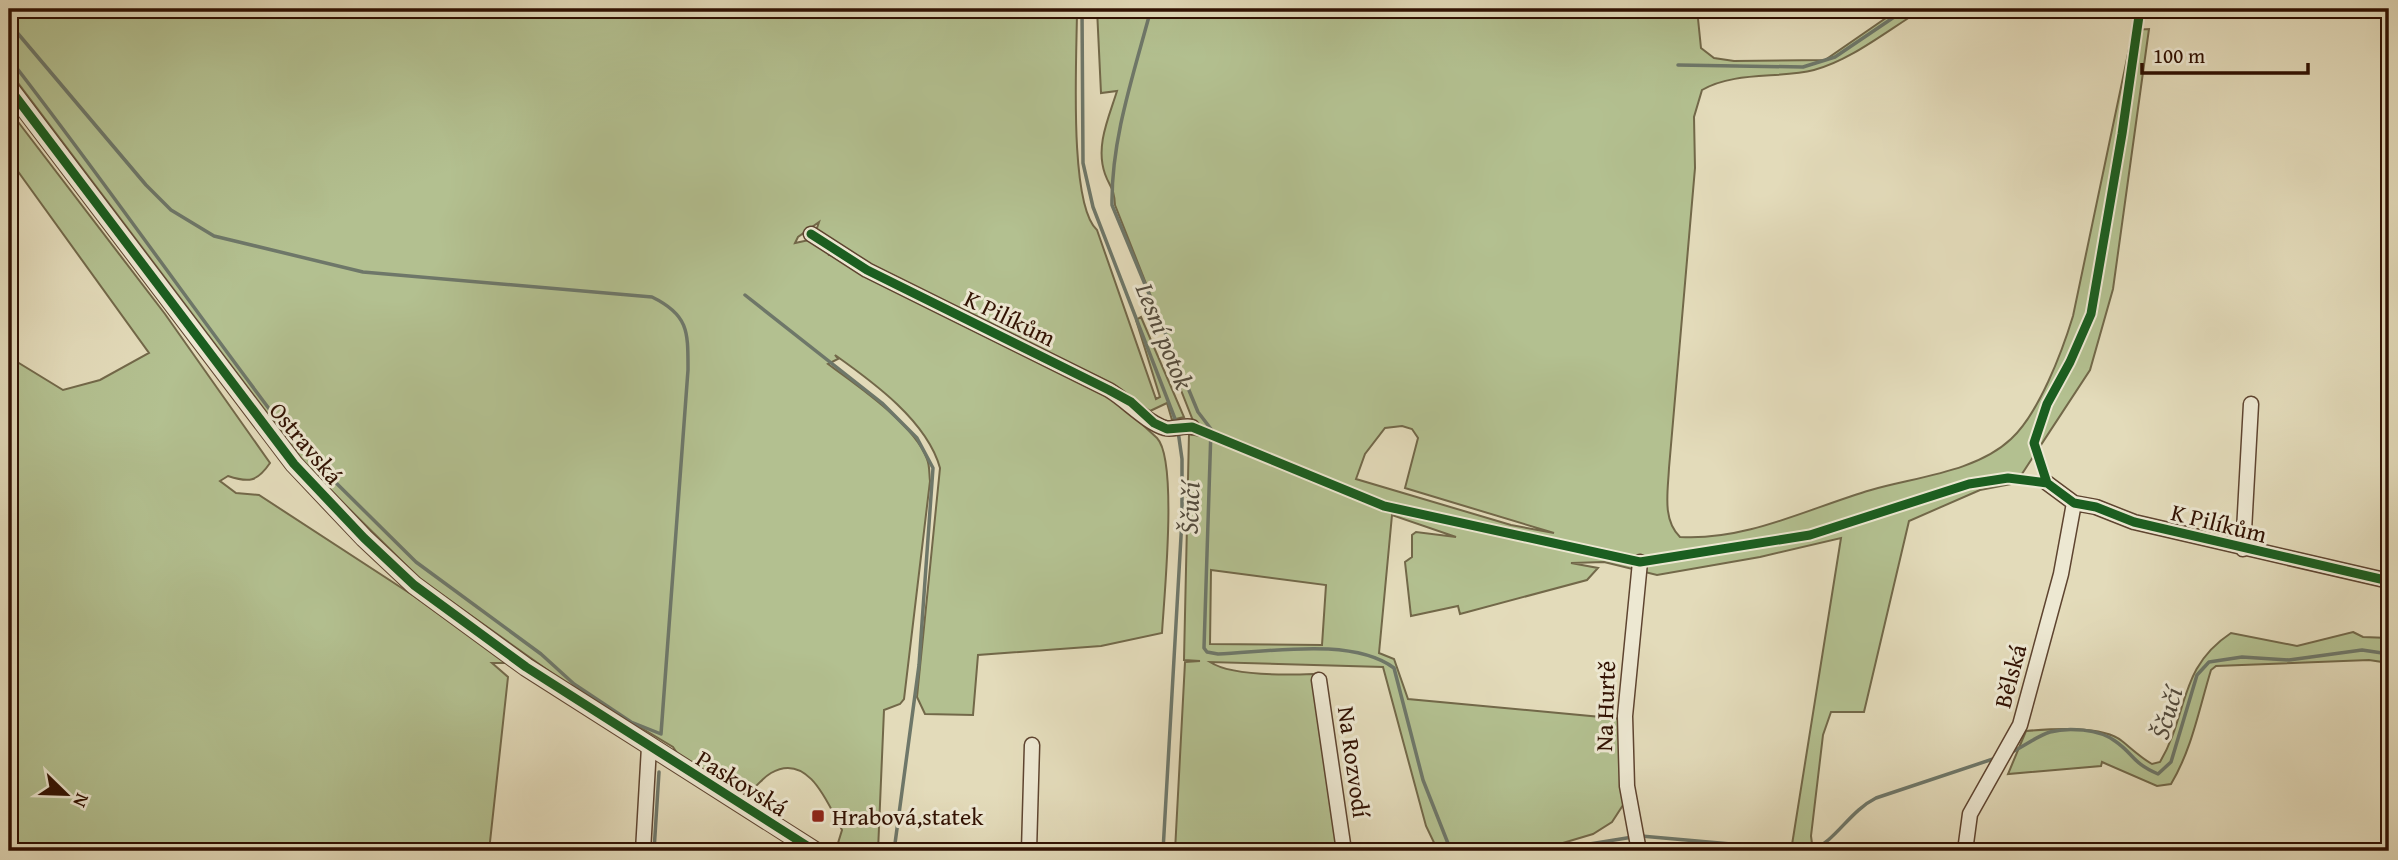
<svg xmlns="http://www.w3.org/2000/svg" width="2398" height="860" viewBox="0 0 2398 860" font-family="'Gentium Book Plus',serif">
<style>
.green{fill:#b3c090;stroke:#726849;stroke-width:2;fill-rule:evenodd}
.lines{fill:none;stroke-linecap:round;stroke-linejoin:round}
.stream{stroke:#6e7769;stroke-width:3.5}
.minor-casing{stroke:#5e4430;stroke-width:17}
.tertiary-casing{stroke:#5e4430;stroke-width:20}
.minor{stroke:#ede8d2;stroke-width:14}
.tertiary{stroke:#ede8d2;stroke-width:18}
.cycleway-casing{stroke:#ede8d2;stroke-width:13}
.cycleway{stroke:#1b5e20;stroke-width:9}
.poi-dot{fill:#8f2418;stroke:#ede8d2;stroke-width:2.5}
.labels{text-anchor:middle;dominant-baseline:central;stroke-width:6;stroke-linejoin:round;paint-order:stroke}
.street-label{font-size:24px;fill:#311102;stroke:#ede8d2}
.poi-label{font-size:24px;fill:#311102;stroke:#ede8d2;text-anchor:start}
.water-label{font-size:26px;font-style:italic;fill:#544c3e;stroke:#ede8d2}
</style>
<rect width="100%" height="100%" fill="#e3dbba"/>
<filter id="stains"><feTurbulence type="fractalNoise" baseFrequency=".00286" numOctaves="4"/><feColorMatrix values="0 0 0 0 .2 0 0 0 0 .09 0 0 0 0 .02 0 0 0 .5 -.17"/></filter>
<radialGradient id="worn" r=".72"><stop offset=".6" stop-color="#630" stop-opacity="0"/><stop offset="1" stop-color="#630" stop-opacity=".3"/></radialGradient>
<!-- green -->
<path class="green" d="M 9,9 L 1077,9 C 1077,52 1068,204 1097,230 L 1156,399 L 1160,397 L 1136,320 L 1141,317 L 1184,417 L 1172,420 L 1167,403 L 1150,411 L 1101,378 L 870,269 L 816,231 L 819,222 L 798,237 L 795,243 L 809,240 L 830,251 L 829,255 L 836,256 L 1107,392 L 1157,438 C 1178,460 1164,597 1162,633 L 1101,646 L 978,655 L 973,715 L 925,714 L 917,697 L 940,468 C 927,421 873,382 835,355 L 838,359 L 828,364 C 857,385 915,425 927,459 C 930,466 929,474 930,481 L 904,699 L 900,704 L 884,710 L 878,851 L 839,851 L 838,843 L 842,830 C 829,806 809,751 771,773 C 759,780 756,791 741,794 L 677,753 L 673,747 L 563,681 L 421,580 L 310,470 L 9,71 Z
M 1097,9 L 1697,9 L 1701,48 L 1714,58 L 1734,61 L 1825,60 L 1899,9 L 1923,9 C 1889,29 1852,60 1814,70 C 1778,79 1735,71 1702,90 L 1694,117 L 1695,168 L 1669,468 C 1668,491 1662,520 1680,537 C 1747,541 1809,508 1871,490 C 1916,477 1976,472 2011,439 C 2039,413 2062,352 2073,316 L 2133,30 L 2149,29 L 2113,289 L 2090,370 L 2016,483 L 1980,490 L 1909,521 L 1864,712 L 1831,712 L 1823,735 L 1811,836 L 1813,851 L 1791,851 L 1841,538 L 1760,557 L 1657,575 L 1604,562 L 1571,563 L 1598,568 L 1587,580 L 1460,614 L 1458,606 L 1411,616 L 1405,562 L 1412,557 L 1412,535 L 1416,532 L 1456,537 L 1392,515 L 1379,653 L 1394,659 L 1408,699 L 1622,719 L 1625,802 L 1612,822 L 1593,834 L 1536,851 L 1438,851 L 1426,826 L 1383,667 L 1210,662 C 1231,676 1287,675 1313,674 L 1340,851 L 1175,851 L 1185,662 L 1200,661 L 1184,660 L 1189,434 L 1199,436 L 1164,347 L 1173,352 L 1115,205 C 1114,187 1110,188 1105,174 C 1095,146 1109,117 1117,91 L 1101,93 ZM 1402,426 L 1412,429 L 1418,438 L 1405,488 L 1554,533 L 1511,525 L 1356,479 L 1365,454 L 1385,428 ZM 1211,570 L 1326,585 L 1322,645 L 1210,644 Z
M 9,110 L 165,314 L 270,463 C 257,482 249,483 228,476 L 220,481 L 236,493 L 259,495 L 414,596 L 507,663 L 492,663 L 508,677 L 489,851 L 9,851 L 9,357 L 63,390 L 100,380 L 149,353 L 9,159 Z
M 2353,632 L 2363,637 L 2389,638 L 2389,663 L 2369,660 L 2216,666 L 2211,670 C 2199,709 2192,749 2171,784 L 2157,786 L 2102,762 L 2101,766 L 2008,774 L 2026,731 C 2050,729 2103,725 2122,741 C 2132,749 2140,757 2152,764 L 2160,762 C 2189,713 2178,668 2231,633 L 2297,646 Z"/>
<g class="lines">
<!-- stream -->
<path class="stream" d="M 1082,9 L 1083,163 L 1093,207 L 1177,424
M 1151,9 C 1134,73 1111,139 1112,205 L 1198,412 L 1211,429 L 1204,648 L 1207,652 L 1218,654 C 1269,652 1352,637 1394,668 L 1423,780 L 1451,851
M 9,23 L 146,185 L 171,210 L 214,236 L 363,272 L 652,297 C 689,315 688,332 688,370 L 661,734 L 631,722 L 574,684 L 541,654 L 416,562 L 318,465
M 9,58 C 104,180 192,308 286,431
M 1678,65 L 1803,67 L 1835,57 L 1906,9
M 745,295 L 882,403 L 917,438 L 933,468 L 919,665 L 894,851
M 2010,753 C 2023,747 2037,736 2050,732 C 2068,727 2099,729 2115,741 C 2134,754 2132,763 2158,774 L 2171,762 L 2197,675 L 2209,662 L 2242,657 L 2289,660 L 2362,650 L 2389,654
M 1641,836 L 1731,844 L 1751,851
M 654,851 L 659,772
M 1163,851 L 1182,519 L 1182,459 L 1178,431
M 1546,851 L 1633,837
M 1812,851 C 1837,839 1850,811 1876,798 L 1996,758"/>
<!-- minor casing -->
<g class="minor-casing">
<path id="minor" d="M 811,234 L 867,270 L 1109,390 C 1126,400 1147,423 1165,428 C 1173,430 1183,425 1192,427
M 2047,483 L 2074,503 L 2096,507 L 2134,522 L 2389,581
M 2243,549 L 2251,404
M 1319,680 L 1344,851
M 643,851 L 649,747
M 1029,851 L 1032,745
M 1639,851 L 1627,786 L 1625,716 L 1640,562
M 1965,851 L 1970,814 L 2020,725 L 2061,574 L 2074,503"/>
</g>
<!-- tertiary casing -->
<g class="tertiary-casing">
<path id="tertiary" d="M 9,88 L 294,464 L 364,538 L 414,585 L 526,667 L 815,851"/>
</g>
<!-- minor -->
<use href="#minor" class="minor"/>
<!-- tertiary -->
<use href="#tertiary" class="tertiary"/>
<!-- cycleway casing -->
<g class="cycleway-casing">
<path id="cycleway" d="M 9,88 L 294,464 L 364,538 L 414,585 L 526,667 L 815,851
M 811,234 L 867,270 L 1109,390 L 1131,402 L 1154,423 L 1167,429 L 1192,427 L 1384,506 L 1640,562 L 1810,535 L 1969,484 L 2008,478 L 2047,483 L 2074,503 L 2096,507 L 2134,522 L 2389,581
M 2047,483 L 2034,443 L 2047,404 L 2070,362 L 2091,314 L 2122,134 L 2140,9"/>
</g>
<!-- cycleway -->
<use href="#cycleway" class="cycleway"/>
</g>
<!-- markers -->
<rect class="poi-dot" x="811" y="809" width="14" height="14" rx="3.5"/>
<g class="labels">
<!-- street labels -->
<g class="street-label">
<text transform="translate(1010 318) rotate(26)">K Pilíkům</text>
<text transform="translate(306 443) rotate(50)">Ostravská</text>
<text transform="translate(2219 523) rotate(14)">K Pilíkům</text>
<text transform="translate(2010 676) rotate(-75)">Bělská</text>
<text transform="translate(1605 706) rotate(-88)">Na Hurtě</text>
<text transform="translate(1354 762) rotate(82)">Na Rozvodí</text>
<text transform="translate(742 783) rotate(32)">Paskovská</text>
</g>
<!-- poi labels -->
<g class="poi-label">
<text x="832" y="816">Hrabová,statek</text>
</g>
<!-- water labels -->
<g class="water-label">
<text transform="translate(1165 336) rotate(68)">Lesní potok</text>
<text transform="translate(1189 508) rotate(-88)">Ščučí</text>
<text transform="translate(2166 713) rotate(-73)">Ščučí</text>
</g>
</g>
<!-- margin -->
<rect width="2398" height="860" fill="none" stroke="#e3dbba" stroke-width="35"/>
<rect x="10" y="10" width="2377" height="839" fill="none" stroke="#311102" stroke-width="3.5"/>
<rect x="18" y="18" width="2363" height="825" fill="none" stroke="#311102" stroke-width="2"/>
<!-- north arrow -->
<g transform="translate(66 794) rotate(113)" stroke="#ede8d2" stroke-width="5" paint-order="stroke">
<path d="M0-5L12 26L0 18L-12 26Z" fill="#311102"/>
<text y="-10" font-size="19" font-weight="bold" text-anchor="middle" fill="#311102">N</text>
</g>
<!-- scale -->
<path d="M2142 63v10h166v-10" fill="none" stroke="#311102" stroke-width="3.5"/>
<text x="2153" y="63" font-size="21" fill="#311102" stroke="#ede8d2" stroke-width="5" paint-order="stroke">100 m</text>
<rect width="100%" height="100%" filter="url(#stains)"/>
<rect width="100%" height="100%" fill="url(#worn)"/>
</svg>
